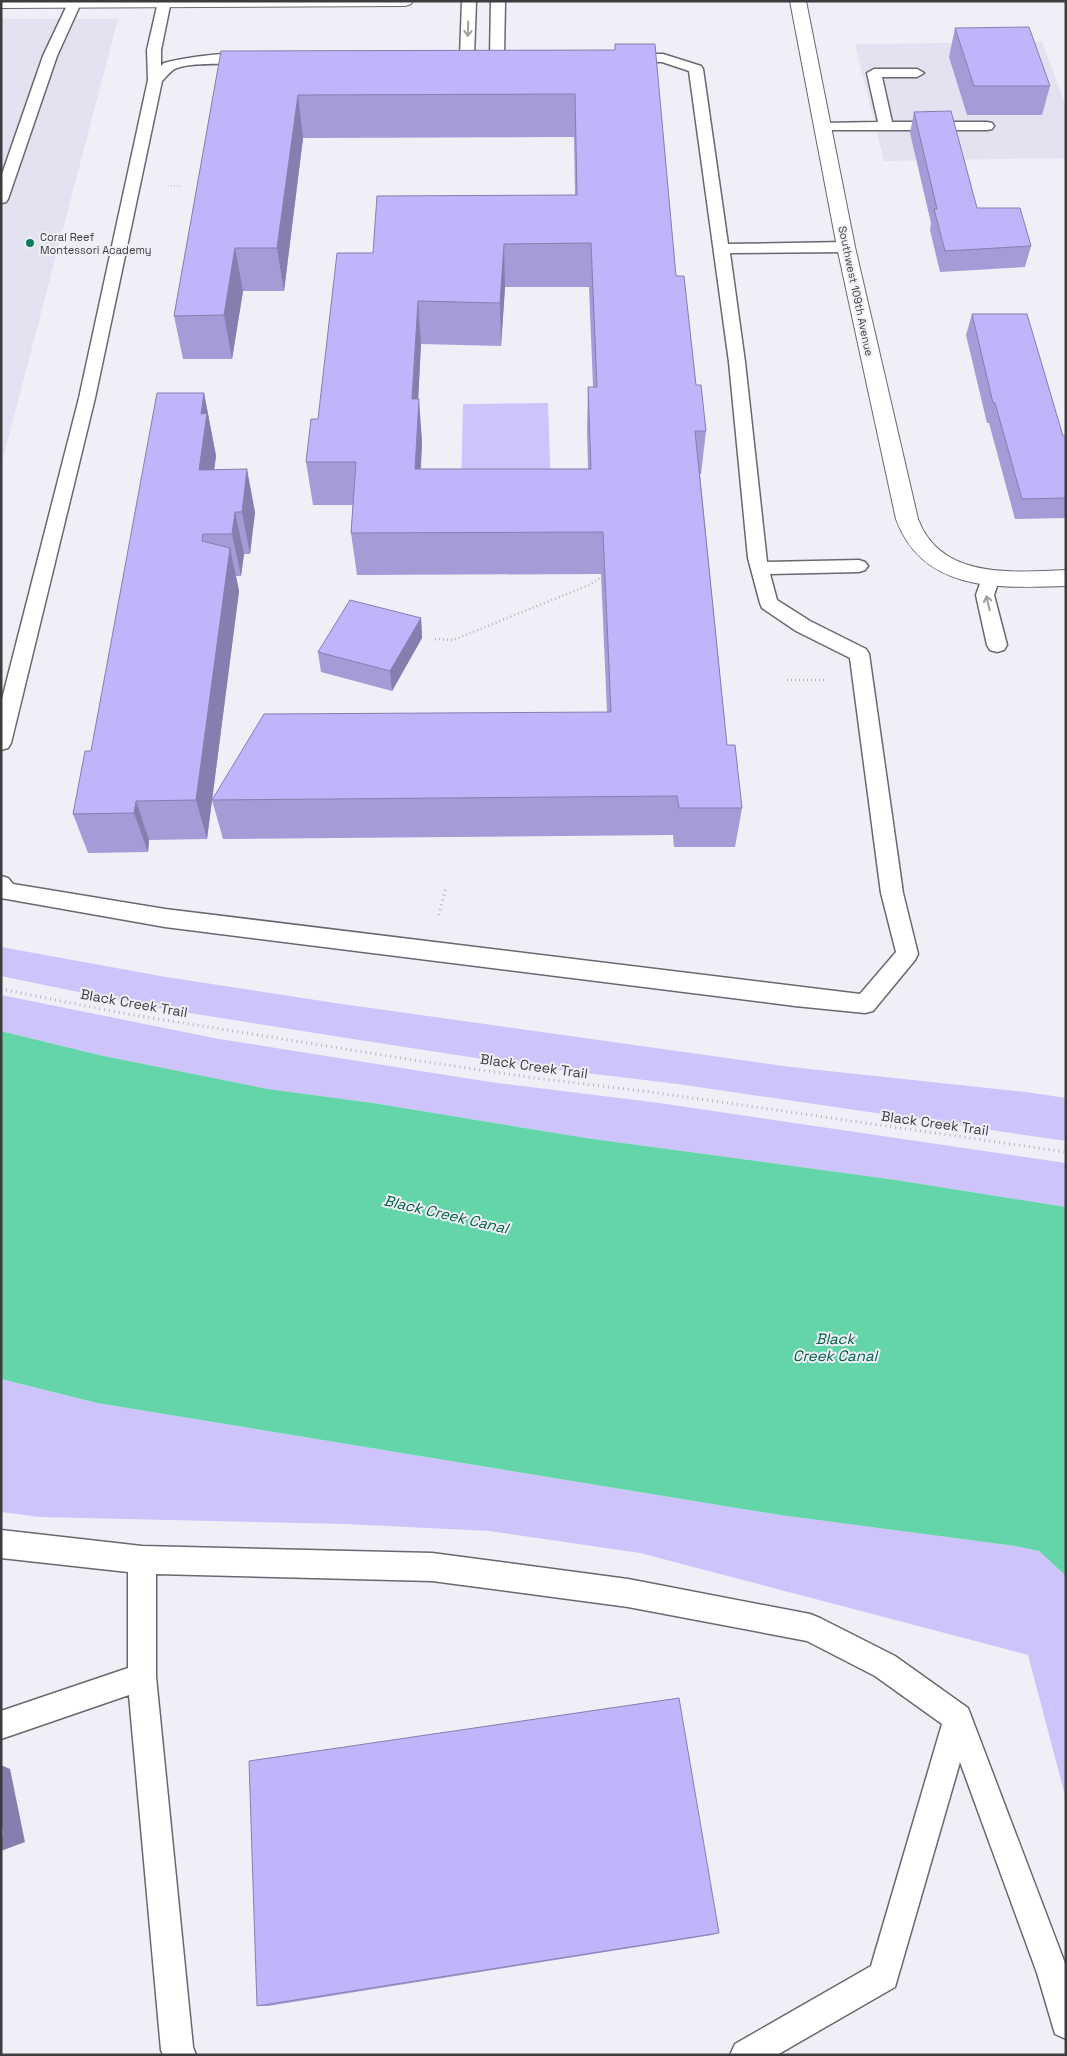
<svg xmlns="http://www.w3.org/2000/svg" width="1067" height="2056" viewBox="0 0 1067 2056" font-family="'Space Grotesk',sans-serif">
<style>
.built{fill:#e3e2f1}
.green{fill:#ccc4fb}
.water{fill:#64d5a9}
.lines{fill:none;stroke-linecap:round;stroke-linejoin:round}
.service-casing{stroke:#69686f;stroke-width:3}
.minor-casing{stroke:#69686f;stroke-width:2}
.secondary-casing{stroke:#69686f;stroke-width:2}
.path-far2{stroke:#b6b5bc;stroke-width:2;stroke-dasharray:0.5 2.5;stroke-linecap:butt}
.path-far1{stroke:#b6b5bc;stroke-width:2.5;stroke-dasharray:1 3;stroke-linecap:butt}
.path{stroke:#b6b5bc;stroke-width:3;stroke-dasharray:1 4;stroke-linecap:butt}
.service{fill:#fff;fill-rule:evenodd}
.minor{fill:#fff;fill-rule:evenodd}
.secondary{fill:#fff;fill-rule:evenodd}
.wall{fill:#a59bd7;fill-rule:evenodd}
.shaded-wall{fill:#867eaf}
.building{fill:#c0b4fa;stroke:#867eaf;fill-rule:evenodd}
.oneway{stroke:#9e9e9f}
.poi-dot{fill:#097e5c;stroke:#f0eff7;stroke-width:2}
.labels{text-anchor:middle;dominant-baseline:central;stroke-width:4;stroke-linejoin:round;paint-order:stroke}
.far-poi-label{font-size:11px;fill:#3c3c3f;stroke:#f0eff7;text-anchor:start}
.far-street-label{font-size:11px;fill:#3c3c3f;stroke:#f0eff7}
.street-label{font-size:14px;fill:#3c3c3f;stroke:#f0eff7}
.water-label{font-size:15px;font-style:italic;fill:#006146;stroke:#f0eff7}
</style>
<rect width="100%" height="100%" fill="#f0eff7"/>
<!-- built -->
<path class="built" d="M 1,19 L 118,19 L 1,466 Z
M 1042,42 L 1066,106 L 1066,158 L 884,161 L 855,44 Z"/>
<!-- green -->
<path class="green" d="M 548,403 L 551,490 L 461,491 L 463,404 Z
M 1,947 L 166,977 L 335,1003 L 791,1067 L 1026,1092 L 1066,1098 L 1066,1141 L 678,1084 L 527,1066 L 340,1037 L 146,1006 L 1,976 Z
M 1,995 L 219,1039 L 490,1082 L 659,1103 L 1066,1163 L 1066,1207 L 896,1180 L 586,1138 L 373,1103 L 268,1089 L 99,1055 L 1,1031 Z
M 1,1379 L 97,1403 L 780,1515 L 1015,1546 L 1039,1551 L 1066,1576 L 1066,1799 L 1028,1655 L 640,1553 L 489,1531 L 346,1524 L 40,1517 L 1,1512 Z"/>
<!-- water -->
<path class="water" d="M 1,1031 L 99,1055 L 268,1089 L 373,1103 L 586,1138 L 896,1180 L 1066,1207 L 1066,1576 L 1039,1551 L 1015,1546 L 780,1515 L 97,1403 L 1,1379 Z"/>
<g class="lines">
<!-- service casing -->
<g class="service-casing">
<path id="service" d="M 69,1 L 79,1 L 81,3 L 57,56 L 8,199 L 6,202 L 1,203 L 1,177 L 43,56 Z
M 171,1 L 161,50 L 161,66 L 164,63 C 179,59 246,47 256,59 C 248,68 190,59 173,70 C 169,73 165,78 162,81 L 95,398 L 11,743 L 8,748 L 1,750 L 1,703 L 79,398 L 148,80 L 147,50 L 158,2 Z
M 462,1 L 476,1 L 474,57 L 467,61 L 460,57 Z
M 491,1 L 505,1 L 504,57 L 497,61 L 490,57 Z
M 626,54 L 663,54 L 701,66 L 703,69 L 728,244 L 846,242 L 851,244 L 854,247 L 851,250 L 846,252 L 730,253 L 745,362 L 767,562 L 859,560 L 865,562 L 868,566 L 865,570 L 859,572 L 770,574 L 777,600 L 810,621 L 866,649 L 869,654 L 903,893 L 918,954 L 915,960 L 873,1011 L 865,1013 L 795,1006 L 165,927 L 1,898 L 1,876 L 8,878 L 13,884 L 165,909 L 860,994 L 896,952 L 881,893 L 850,658 L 796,631 L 762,608 L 760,603 L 748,558 L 729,362 L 689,71 L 662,62 L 621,61 L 619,58 Z
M 874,69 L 917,69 L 924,73 L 917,77 L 882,77 L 892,122 L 987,122 L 992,123 L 994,126 L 992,129 L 987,130 L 818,130 L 816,127 L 818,124 L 823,123 L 878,122 L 867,73 Z
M 991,571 L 998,572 L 1000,577 L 994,595 L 1007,645 L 1004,650 L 997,652 L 990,650 L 987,645 L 976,595 L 984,572 Z
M 1,1530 L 142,1546 L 432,1553 L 628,1579 L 810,1614 L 820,1618 L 895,1656 L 968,1708 L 1066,1966 L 1066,2039 L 1055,2034 L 1037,1973 L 960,1762 L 895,1987 L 777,2055 L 730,2055 L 735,2044 L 871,1966 L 942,1724 L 875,1676 L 807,1641 L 628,1607 L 432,1581 L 156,1574 L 156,1677 L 193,2047 L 196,2055 L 163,2055 L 161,2050 L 129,1695 L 1,1739 L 1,1711 L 128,1668 L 128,1572 L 1,1558 Z"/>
</g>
<!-- minor casing -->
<g class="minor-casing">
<path id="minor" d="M 790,1 L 806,1 L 855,247 L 918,519 C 941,580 1013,572 1066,570 L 1066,586 C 1000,588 923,593 896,519 L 837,247 Z"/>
</g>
<!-- secondary casing -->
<g class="secondary-casing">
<path id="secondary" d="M 1,1 L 413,1 L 411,4 L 405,6 L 1,8 Z"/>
</g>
<!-- path-far2 -->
<path class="path-far2" d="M 168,186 L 182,186"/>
<!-- path-far1 -->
<path class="path-far1" d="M 435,639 L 453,640 L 589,585 L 603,576
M 787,680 L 826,680"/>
<!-- path -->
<path class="path" d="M 439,915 L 446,886
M 1,989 L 121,1013 L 420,1061 L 535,1078 L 651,1092 L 1066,1152"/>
<!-- service -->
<use href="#service" class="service"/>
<!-- minor -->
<use href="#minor" class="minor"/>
<!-- secondary -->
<use href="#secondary" class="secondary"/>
</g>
<!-- wall -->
<path class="wall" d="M 955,28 L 1050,86 L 1042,115 L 967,115 L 949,57 Z
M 615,44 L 676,276 L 696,385 L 706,431 L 701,474 L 700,474 L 727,745 L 742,808 L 735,847 L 674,847 L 673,835 L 223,839 L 212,800 L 607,712 L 601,574 L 357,575 L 351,533 L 353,505 L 313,505 L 306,462 L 318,419 L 373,253 L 575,195 L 574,137 L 303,138 L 284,291 L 243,291 L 232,359 L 183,359 L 174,316 L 221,51 L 615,50 ZM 505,287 L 589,287 L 593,387 L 588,387 L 587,430 L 588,469 L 421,469 L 422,442 L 418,399 L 421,344 L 501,346 Z
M 914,112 L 977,208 L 1031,246 L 1025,267 L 940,272 L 930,230 L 931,223 L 910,133 Z
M 972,314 L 1063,436 L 1066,436 L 1066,518 L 1015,519 L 989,423 L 987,423 L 966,335 Z
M 204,393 L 216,456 L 214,470 L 255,512 L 250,554 L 244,554 L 241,576 L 236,576 L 239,591 L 207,839 L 149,840 L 148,852 L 88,853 L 73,814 L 91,751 Z
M 421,618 L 422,638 L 392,691 L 321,672 L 318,652 Z
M 719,1933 L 712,1935 L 268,2006 L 257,2006 Z"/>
<!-- shaded-wall -->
<path class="shaded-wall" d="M 298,95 L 303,138 L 284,291 L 277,248 Z
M 504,244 L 505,287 L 501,346 L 500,303 Z
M 235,248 L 243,291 L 232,359 L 224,315 Z
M 418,301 L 421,344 L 416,442 L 412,399 Z
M 204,393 L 216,456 L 208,513 L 199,470 L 201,414 Z
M 419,399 L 422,442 L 418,512 L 415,469 Z
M 247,469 L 255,512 L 250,554 L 242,512 Z
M 235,512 L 244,554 L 241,576 L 232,534 Z
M 230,548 L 239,591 L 207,839 L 196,800 Z
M 421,618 L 422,638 L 392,691 L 390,671 Z
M 136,801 L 149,840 L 148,852 L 134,813 Z
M 1,1765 L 10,1769 L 25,1842 L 1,1851 Z"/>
<!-- building -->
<path class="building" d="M 1029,27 L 1050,86 L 974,86 L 955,28 Z
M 615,44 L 655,44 L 676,276 L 684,276 L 696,385 L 701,385 L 706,431 L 695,431 L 727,745 L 735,745 L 742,808 L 679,808 L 677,796 L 212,800 L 264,714 L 611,712 L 603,532 L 351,533 L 356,462 L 306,462 L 311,419 L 318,419 L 337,253 L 373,253 L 377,196 L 577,195 L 575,94 L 298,95 L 277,248 L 235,248 L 224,315 L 174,316 L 221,51 L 615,50 ZM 591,243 L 597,387 L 588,387 L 591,469 L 415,469 L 419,399 L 412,399 L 418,301 L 500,303 L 504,244 Z
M 951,111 L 977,208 L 1020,208 L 1031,246 L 945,251 L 934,209 L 937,209 L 914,112 Z
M 972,314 L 1027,314 L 1063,436 L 1066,436 L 1066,498 L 1022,499 L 995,403 L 993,403 Z
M 157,393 L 204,393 L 201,414 L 207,413 L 199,470 L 247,469 L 242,512 L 235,512 L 232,534 L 203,534 L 202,541 L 230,548 L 196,800 L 136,801 L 134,813 L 73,814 L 85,751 L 91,751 Z
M 350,600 L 421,618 L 390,671 L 318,652 Z
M 679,1698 L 719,1933 L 257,2006 L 249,1761 Z
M 1,1820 L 4,1835 L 1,1837 Z"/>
<!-- one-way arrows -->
<defs><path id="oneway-shaft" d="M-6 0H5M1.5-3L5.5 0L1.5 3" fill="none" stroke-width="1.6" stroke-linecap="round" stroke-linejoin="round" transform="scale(1.25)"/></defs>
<g class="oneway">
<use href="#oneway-shaft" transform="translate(468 29) rotate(92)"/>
<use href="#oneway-shaft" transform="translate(988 603) rotate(-103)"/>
</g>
<!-- markers -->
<circle class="poi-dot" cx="30" cy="243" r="5"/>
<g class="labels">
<!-- far-poi labels -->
<g class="far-poi-label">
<text x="40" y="237">Coral Reef<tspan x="40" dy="13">Montessori Academy</tspan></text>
</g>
<!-- far-street labels -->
<g class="far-street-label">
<text transform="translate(856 291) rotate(78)">Southwest 109th Avenue</text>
</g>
<!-- street labels -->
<g class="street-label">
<text transform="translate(134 1003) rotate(10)">Black Creek Trail</text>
<text transform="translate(534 1066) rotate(8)">Black Creek Trail</text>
<text transform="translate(935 1123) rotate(8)">Black Creek Trail</text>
</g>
<!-- water labels -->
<g class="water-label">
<text transform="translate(446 1214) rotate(13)">Black Creek Canal</text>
<text x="835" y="1338">Black<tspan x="835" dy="17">Creek Canal</tspan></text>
</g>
</g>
<!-- border -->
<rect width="1067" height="2056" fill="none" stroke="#3c3c3f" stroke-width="5"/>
</svg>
